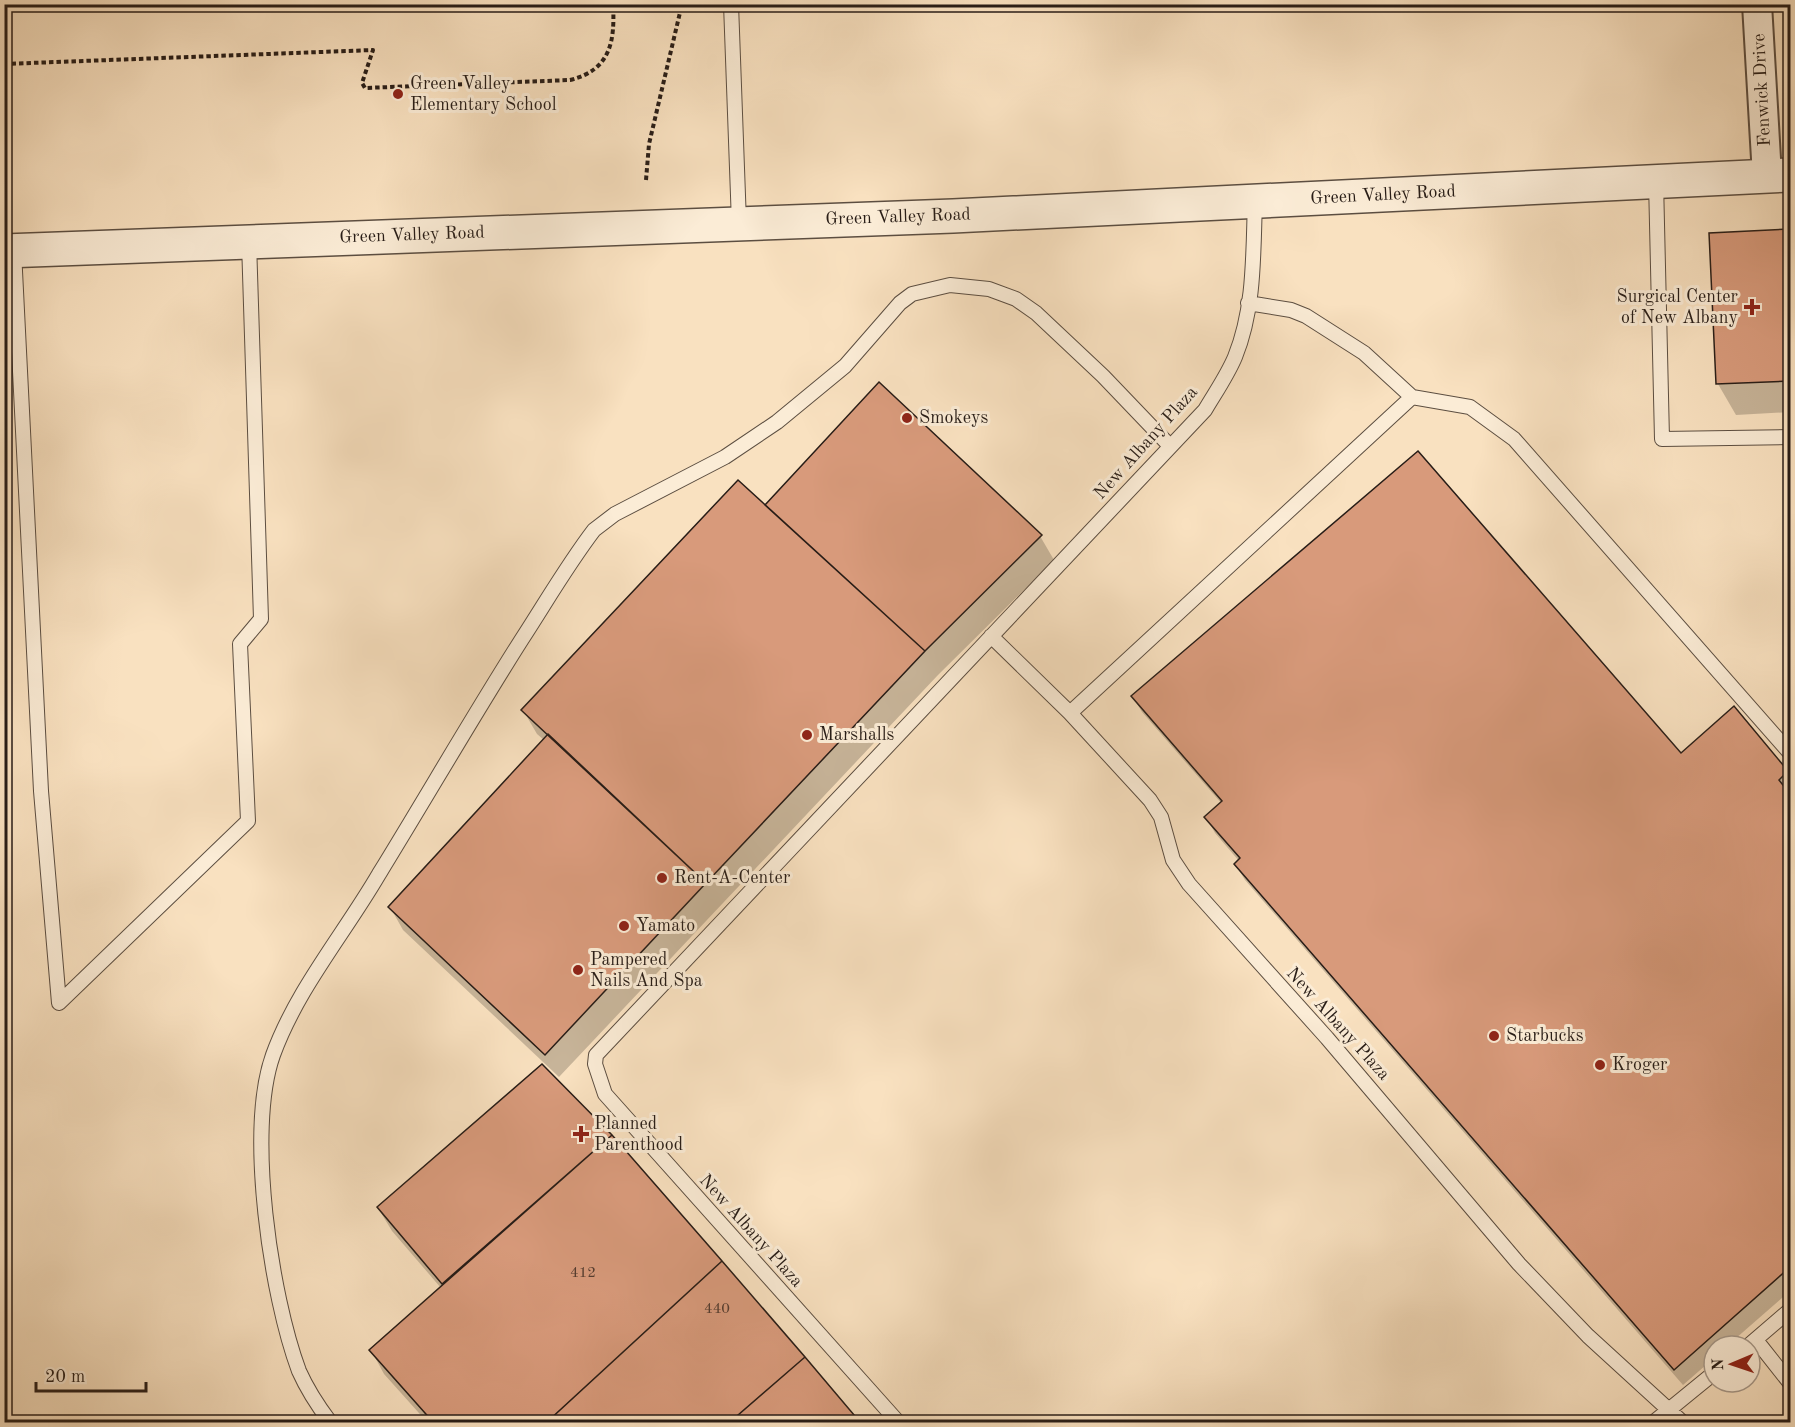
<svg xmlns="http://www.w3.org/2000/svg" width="1795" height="1427" viewBox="0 0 1795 1427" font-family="'Old Standard TT',serif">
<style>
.shadow{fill:#0003}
.building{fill:#d89a7b;stroke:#281d17;stroke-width:1.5}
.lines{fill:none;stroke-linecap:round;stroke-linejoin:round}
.service-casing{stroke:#5c4e41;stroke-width:16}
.minor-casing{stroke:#5c4e41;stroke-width:32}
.tertiary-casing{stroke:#5c4e41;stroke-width:36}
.path{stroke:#281d17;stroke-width:4;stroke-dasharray:4.5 3;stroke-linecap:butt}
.service{stroke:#fbecd6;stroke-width:14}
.minor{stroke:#fbecd6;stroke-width:28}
.tertiary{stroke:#fbecd6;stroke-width:33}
.poi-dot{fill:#8f2418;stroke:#fbecd6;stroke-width:2}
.labels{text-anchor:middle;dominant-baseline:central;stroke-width:6;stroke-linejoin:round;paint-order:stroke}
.number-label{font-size:15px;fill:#543c30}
.poi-label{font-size:18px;fill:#281d17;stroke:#fbecd6;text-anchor:start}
.street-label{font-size:18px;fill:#281d17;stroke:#fbecd6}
</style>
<rect width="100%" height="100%" fill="#f9e1c0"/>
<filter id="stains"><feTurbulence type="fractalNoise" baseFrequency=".00333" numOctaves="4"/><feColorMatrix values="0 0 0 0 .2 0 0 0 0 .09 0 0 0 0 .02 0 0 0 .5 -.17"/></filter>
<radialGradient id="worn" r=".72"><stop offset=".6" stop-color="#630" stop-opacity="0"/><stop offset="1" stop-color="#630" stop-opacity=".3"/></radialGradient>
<!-- shadow -->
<path class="shadow" d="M 1790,231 L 1790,412 L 1736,415 L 1718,384 L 1711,235 Z
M 765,507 L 1040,536 L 1054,560 L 938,675 L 559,1077 L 403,930 L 390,907 L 544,740 L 537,734 L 523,710 Z
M 1133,697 L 1681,755 L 1787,771 L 1790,778 L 1790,1291 L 1727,1346 L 1714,1346 L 1714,1358 L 1683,1385 L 1245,880 L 1235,864 L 1239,861 L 1215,833 L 1206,817 L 1222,804 L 1142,712 Z
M 610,1136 L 804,1358 L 858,1422 L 427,1422 L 384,1374 L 371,1350 L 441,1288 L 392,1231 L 378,1208 Z"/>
<!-- building -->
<path class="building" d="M 1790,229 L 1790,381 L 1716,384 L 1709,233 Z
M 879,382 L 1042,535 L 925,651 L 765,505 Z
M 1418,451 L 1681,753 L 1734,706 L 1788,771 L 1779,780 L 1790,794 L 1790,1267 L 1674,1370 L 1234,864 L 1240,858 L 1204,817 L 1222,801 L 1131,696 Z
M 738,480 L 925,651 L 706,883 L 521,710 Z
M 548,734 L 706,883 L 545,1055 L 388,907 Z
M 542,1064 L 612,1135 L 442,1284 L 377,1207 Z
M 612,1135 L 722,1261 L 547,1422 L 433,1422 L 369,1350 Z
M 722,1261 L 805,1357 L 730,1422 L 547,1422 Z
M 805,1357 L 860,1422 L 730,1422 Z"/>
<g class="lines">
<!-- service casing -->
<g class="service-casing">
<path id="service" d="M 731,4 L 739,223
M 1656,181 L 1662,439 L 1790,437
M 14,251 L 41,791 L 59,1003 L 248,821 L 240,644 L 261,619 L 249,242
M 1248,303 L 1291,310 L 1306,316 L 1364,353 L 1412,397 L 1470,407 L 1514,439 L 1790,753
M 991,636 L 1070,713 L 1150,800 L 1161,817 L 1173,860 L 1189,884 L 1327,1038 L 1519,1264 L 1588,1336 L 1682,1422
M 1070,713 L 1412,397
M 1756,1340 L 1790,1383
M 1748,1346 L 1790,1310
M 330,1422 C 318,1406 307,1389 299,1371 C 271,1296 246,1131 273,1055 C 297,989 344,934 379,874 C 427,796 473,716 522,639 C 546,602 568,564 594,530 L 615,514 L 725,457 L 777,422 L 845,366 L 900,303 L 912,294 L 950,285 L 989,289 L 1016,299 L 1036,313 L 1103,376 L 1170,446
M 898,1422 L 605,1094 L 595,1064 L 596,1055 L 1205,410 C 1215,393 1227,376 1235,357 C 1255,308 1253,253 1255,201
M 1654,1422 L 1714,1373"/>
</g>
<!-- minor casing -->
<g class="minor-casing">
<path id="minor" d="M 1757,4 L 1767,176"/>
</g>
<!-- tertiary casing -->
<g class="tertiary-casing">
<path id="tertiary" d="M 4,251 L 953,216 L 1790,175"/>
</g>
<!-- path -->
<path class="path" d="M 4,64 L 373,50 L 362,83 L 365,88 L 570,80 C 611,70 615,41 613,4
M 646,180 L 649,144 L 682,4"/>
<!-- service -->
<use href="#service" class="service"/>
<!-- minor -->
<use href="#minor" class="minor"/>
<!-- tertiary -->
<use href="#tertiary" class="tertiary"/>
</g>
<!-- markers -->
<g class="poi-dot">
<circle cx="398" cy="94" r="6"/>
<path d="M1749 298h6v6h6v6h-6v6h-6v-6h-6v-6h6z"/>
<circle cx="907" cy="418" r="6"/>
<circle cx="807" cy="735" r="6"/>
<circle cx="662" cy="878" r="6"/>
<circle cx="624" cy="926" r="6"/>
<circle cx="578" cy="970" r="6"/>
<circle cx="1494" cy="1036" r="6"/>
<circle cx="1600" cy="1065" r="6"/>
<path d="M578 1125h6v6h6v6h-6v6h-6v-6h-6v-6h6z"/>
</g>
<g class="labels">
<!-- number labels -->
<g class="number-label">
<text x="583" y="1273">412</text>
<text x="717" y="1309">440</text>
</g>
<!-- poi labels -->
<g class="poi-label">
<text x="410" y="84">Green Valley<tspan x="410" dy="21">Elementary School</tspan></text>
<text x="1738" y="297" text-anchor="end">Surgical Center<tspan x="1738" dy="21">of New Albany</tspan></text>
<text x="919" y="418">Smokeys</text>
<text x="819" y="735">Marshalls</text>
<text x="674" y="878">Rent-A-Center</text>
<text x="636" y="926">Yamato</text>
<text x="590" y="960">Pampered<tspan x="590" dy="21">Nails And Spa</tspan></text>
<text x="1506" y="1036">Starbucks</text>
<text x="1612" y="1065">Kroger</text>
<text x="594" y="1124">Planned<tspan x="594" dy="21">Parenthood</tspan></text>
</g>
<!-- street labels -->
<g class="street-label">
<text transform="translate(1762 90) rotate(-93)">Fenwick Drive</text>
<text transform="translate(1383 195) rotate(-3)">Green Valley Road</text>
<text transform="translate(898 217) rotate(-2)">Green Valley Road</text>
<text transform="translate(412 235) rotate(-2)">Green Valley Road</text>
<text transform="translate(1146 443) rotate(-48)">New Albany Plaza</text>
<text transform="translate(1338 1024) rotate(48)">New Albany Plaza</text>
<text transform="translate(751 1231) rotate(48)">New Albany Plaza</text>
</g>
</g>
<!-- margin -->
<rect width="1795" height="1427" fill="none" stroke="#f9e1c0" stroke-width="24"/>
<rect x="6" y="6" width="1783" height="1415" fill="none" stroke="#281d17" stroke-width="3"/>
<rect x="12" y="12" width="1771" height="1403" fill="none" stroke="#281d17" stroke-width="1.5"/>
<!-- north arrow -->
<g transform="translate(1732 1364) rotate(268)"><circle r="28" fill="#fbecd6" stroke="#a7998a" stroke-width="1.5"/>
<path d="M0-4.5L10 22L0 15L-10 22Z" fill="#8f2418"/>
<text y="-9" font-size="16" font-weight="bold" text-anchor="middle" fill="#281d17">N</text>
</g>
<!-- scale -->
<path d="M36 1382v9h110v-9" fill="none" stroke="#281d17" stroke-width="3"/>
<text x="45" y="1382" font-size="18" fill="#281d17" stroke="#fbecd6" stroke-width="4.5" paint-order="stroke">20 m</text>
<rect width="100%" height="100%" filter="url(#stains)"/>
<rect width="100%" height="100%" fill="url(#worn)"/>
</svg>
